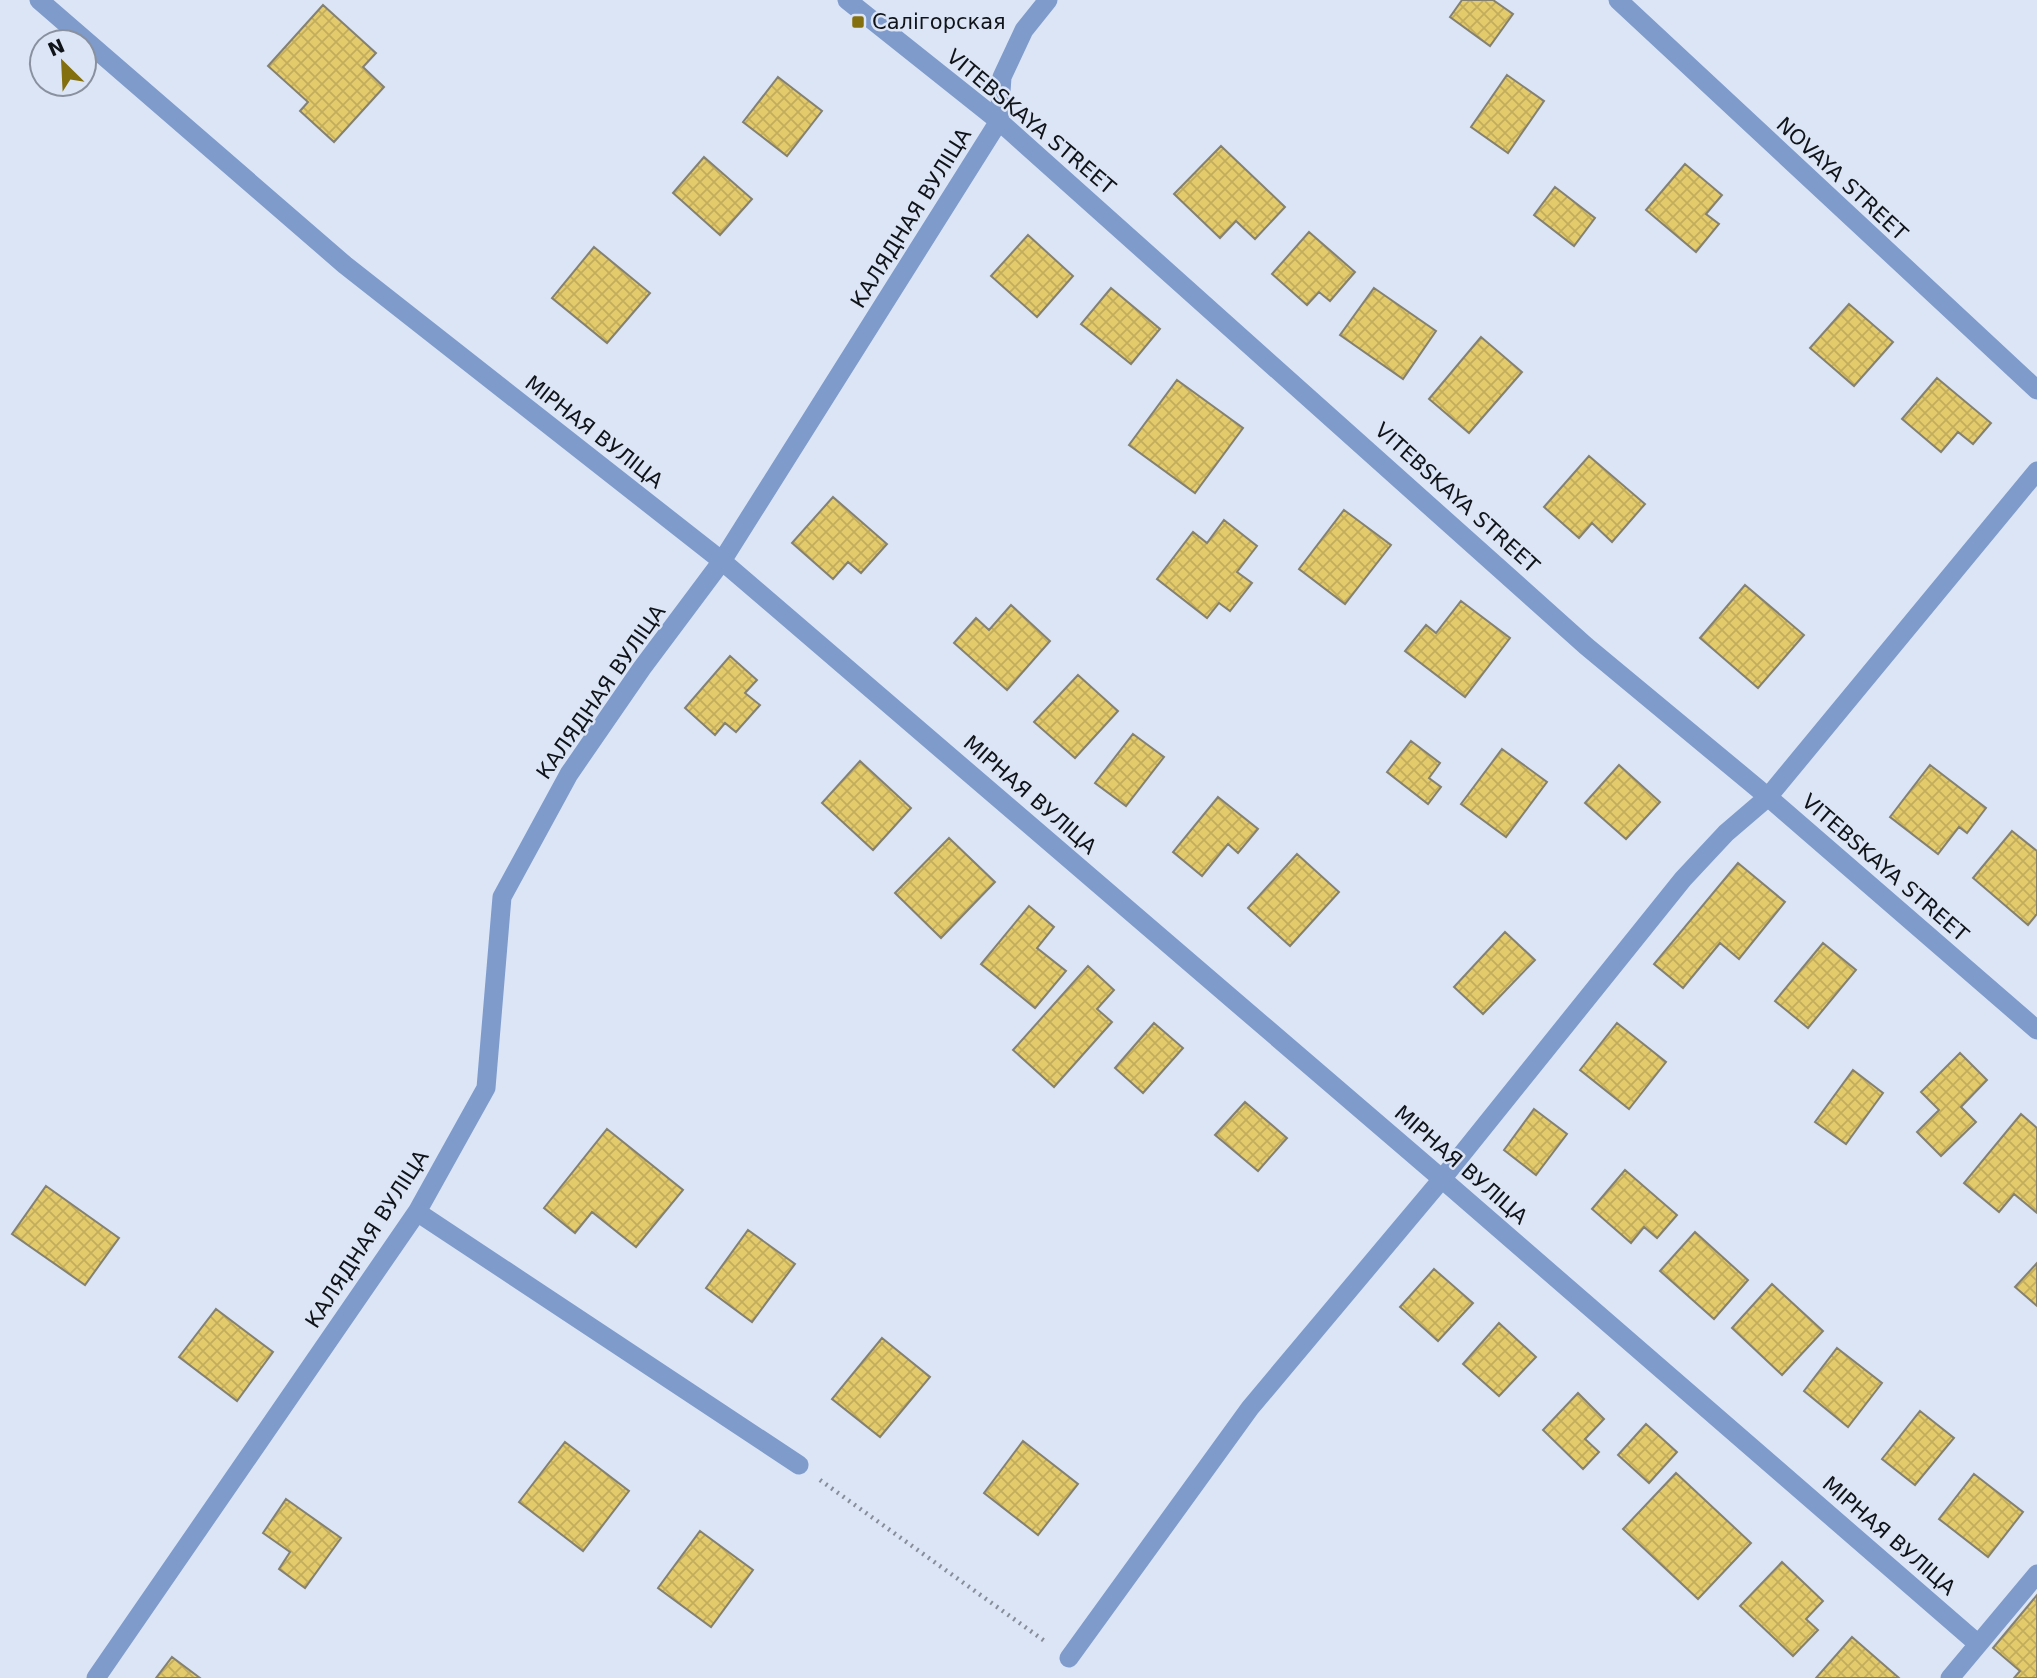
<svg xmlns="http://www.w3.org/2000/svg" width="2037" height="1678" viewBox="0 0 2037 1678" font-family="'DejaVu Sans',sans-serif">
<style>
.building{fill:url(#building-cross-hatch);stroke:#858170;stroke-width:2}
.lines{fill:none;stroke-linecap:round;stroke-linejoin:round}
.path{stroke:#878e9a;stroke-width:4.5;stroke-dasharray:2 5;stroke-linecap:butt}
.minor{stroke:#7e9bcc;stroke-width:19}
.poi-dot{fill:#846f0e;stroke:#dbe5f6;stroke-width:2.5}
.labels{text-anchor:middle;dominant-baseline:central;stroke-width:5;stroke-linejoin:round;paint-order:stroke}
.poi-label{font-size:21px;fill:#101419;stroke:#dbe5f6;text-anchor:start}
.street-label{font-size:21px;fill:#101419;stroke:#dbe5f6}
</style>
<defs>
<pattern id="building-cross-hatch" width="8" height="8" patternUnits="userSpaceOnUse" patternTransform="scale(1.75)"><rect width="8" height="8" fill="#e3cb6c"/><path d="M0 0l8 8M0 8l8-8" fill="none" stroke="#c2ad5d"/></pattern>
</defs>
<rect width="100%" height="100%" fill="#dbe5f6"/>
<!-- building -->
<path class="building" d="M 1462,0 L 1493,0 L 1513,14 L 1490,46 L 1450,17 Z
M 323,5 L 376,53 L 363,67 L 384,87 L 334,142 L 300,111 L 308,102 L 268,66 Z
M 1507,75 L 1544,101 L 1508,153 L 1471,127 Z
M 778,77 L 822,111 L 787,156 L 743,122 Z
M 1221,146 L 1285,207 L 1255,239 L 1236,221 L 1220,238 L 1174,194 Z
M 704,157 L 752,199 L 720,235 L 673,193 Z
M 1685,164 L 1722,195 L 1706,214 L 1719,224 L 1696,252 L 1646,210 Z
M 1555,187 L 1595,218 L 1574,246 L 1534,215 Z
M 1309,232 L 1355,272 L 1330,301 L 1319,292 L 1307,305 L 1272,274 Z
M 1028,235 L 1073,276 L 1037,317 L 991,276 Z
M 594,247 L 650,293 L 607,343 L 552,298 Z
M 1111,288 L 1160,329 L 1131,364 L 1081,324 Z
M 1374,288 L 1436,331 L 1403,379 L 1340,335 Z
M 1849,304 L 1893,342 L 1854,386 L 1810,348 Z
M 1481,337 L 1522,372 L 1469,433 L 1429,399 Z
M 1937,378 L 1991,423 L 1973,444 L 1958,432 L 1941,452 L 1902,419 Z
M 1177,380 L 1243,428 L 1195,493 L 1129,445 Z
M 1589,456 L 1645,504 L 1612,542 L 1592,523 L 1579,538 L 1544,507 Z
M 833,497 L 887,544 L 861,573 L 848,562 L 833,579 L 792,543 Z
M 1344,510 L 1391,545 L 1345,604 L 1299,569 Z
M 1224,520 L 1257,546 L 1237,572 L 1252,583 L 1230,611 L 1219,603 L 1207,618 L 1157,579 L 1193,532 L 1207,543 Z
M 1745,585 L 1804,635 L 1758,688 L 1700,638 Z
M 1461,601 L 1510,638 L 1465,697 L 1405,651 L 1426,625 L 1436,633 Z
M 1011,605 L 1050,641 L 1007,690 L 954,643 L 976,618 L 989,630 Z
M 730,656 L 757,680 L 745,693 L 760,705 L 736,732 L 725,723 L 715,735 L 685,708 Z
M 1078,675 L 1118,711 L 1075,758 L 1034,722 Z
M 1133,734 L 1164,757 L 1126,806 L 1095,783 Z
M 1411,741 L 1440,763 L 1429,778 L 1441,787 L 1428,804 L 1387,772 Z
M 1502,749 L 1547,782 L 1506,837 L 1461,804 Z
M 860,761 L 911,808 L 873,850 L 822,803 Z
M 1619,765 L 1660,802 L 1626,839 L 1585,803 Z
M 1930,765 L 1986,808 L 1967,833 L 1959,827 L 1938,854 L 1890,817 Z
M 1218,797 L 1258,829 L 1238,853 L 1228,844 L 1202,876 L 1173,852 Z
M 2012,831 L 2037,851 L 2037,914 L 2028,925 L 1973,878 Z
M 949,838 L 995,882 L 941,938 L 895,893 Z
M 1297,854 L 1339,892 L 1290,946 L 1248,908 Z
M 1738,863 L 1785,902 L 1739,959 L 1720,943 L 1683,988 L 1654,964 Z
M 1029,906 L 1054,927 L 1037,948 L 1066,971 L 1035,1008 L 981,964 Z
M 1505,932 L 1535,960 L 1483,1014 L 1454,987 Z
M 1823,943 L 1856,970 L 1808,1028 L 1775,1001 Z
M 1088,966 L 1114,990 L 1097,1009 L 1112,1022 L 1054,1087 L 1013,1050 Z
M 1154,1023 L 1183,1048 L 1143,1093 L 1115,1068 Z
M 1617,1023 L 1666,1062 L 1629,1109 L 1580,1070 Z
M 1960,1053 L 1987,1080 L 1961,1107 L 1976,1122 L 1941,1156 L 1917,1132 L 1939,1110 L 1921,1092 Z
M 1853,1070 L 1883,1093 L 1846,1144 L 1815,1122 Z
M 1245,1102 L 1287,1138 L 1258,1171 L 1215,1135 Z
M 1534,1109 L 1567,1134 L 1536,1175 L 1504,1150 Z
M 2021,1114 L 2037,1128 L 2037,1213 L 2014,1194 L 1999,1212 L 1964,1183 Z
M 607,1129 L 683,1190 L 636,1247 L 592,1212 L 575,1233 L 544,1208 Z
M 1625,1170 L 1677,1215 L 1657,1238 L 1644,1227 L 1631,1243 L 1592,1209 Z
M 46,1186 L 119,1238 L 85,1285 L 12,1234 Z
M 748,1230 L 795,1264 L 752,1322 L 706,1288 Z
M 1695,1232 L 1748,1280 L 1714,1319 L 1660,1271 Z
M 2037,1263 L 2037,1306 L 2015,1287 Z
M 1434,1269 L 1473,1303 L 1438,1341 L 1400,1307 Z
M 1772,1284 L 1823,1331 L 1782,1375 L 1732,1328 Z
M 216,1309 L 273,1352 L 237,1401 L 179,1357 Z
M 1499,1323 L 1536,1357 L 1499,1396 L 1463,1364 Z
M 882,1338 L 930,1377 L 880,1437 L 832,1399 Z
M 1837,1348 L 1882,1383 L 1848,1427 L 1804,1391 Z
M 1578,1393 L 1604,1419 L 1585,1439 L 1599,1452 L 1583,1469 L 1543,1430 Z
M 1920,1411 L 1954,1438 L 1915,1485 L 1882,1459 Z
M 1646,1424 L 1677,1452 L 1649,1483 L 1618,1455 Z
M 1023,1441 L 1078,1484 L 1038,1535 L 984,1493 Z
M 565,1442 L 629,1491 L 583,1551 L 519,1502 Z
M 1676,1473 L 1751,1543 L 1698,1599 L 1623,1529 Z
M 1974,1474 L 2023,1512 L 1988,1557 L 1939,1519 Z
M 286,1499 L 341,1538 L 305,1588 L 279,1569 L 290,1552 L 263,1533 Z
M 700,1531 L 753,1570 L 711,1627 L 658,1588 Z
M 1782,1562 L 1823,1601 L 1806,1619 L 1818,1630 L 1793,1656 L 1740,1606 Z
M 2037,1595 L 2037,1678 L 2014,1678 L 2020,1671 L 1993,1648 Z
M 1852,1637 L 1899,1678 L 1816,1678 Z
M 172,1657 L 200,1678 L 156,1678 Z"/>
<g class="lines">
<!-- path -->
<path class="path" d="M 820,1480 L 1046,1642"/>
<!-- minor -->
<path class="minor" d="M 39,0 L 345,265 L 722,561 L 1442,1179 L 1977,1643
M 847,0 L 999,121 L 1586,646 L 1768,797 L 2037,1030
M 1618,0 L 2037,390
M 417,1212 L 799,1465
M 1069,1658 L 1250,1408 L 1442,1179 L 1683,879 L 1726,833 L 1768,797 L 2037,471
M 96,1678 L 417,1212 L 486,1088 L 502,897 L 569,774 L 642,668 L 722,561 L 999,121 L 1002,77 L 1024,30 L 1048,0
M 1950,1678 L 2037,1574"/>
</g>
<!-- markers -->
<rect class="poi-dot" x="851" y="15" width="14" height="14" rx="3.5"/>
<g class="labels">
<!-- poi labels -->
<g class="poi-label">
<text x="872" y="22">Салігорская</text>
</g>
<!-- street labels -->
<g class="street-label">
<text transform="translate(1031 122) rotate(40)">VITEBSKAYA STREET</text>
<text transform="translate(1842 179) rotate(43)">NOVAYA STREET</text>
<text transform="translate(911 218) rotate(-58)">КАЛЯДНАЯ ВУЛІЦА</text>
<text transform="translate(594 432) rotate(38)">МІРНАЯ ВУЛІЦА</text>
<text transform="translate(1457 498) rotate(42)">VITEBSKAYA STREET</text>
<text transform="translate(601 692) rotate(-55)">КАЛЯДНАЯ ВУЛІЦА</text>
<text transform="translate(1030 795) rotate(41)">МІРНАЯ ВУЛІЦА</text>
<text transform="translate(1885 868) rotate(41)">VITEBSKAYA STREET</text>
<text transform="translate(1461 1165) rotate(41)">МІРНАЯ ВУЛІЦА</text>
<text transform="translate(367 1239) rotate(-57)">КАЛЯДНАЯ ВУЛІЦА</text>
<text transform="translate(1889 1536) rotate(41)">МІРНАЯ ВУЛІЦА</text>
</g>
</g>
<!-- north arrow -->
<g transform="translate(63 63) rotate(336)"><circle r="33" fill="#dbe5f6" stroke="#8a919e" stroke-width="2"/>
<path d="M0-5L12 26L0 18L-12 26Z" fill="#846f0e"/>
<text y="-10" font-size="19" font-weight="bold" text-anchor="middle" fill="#101419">N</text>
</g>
</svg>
